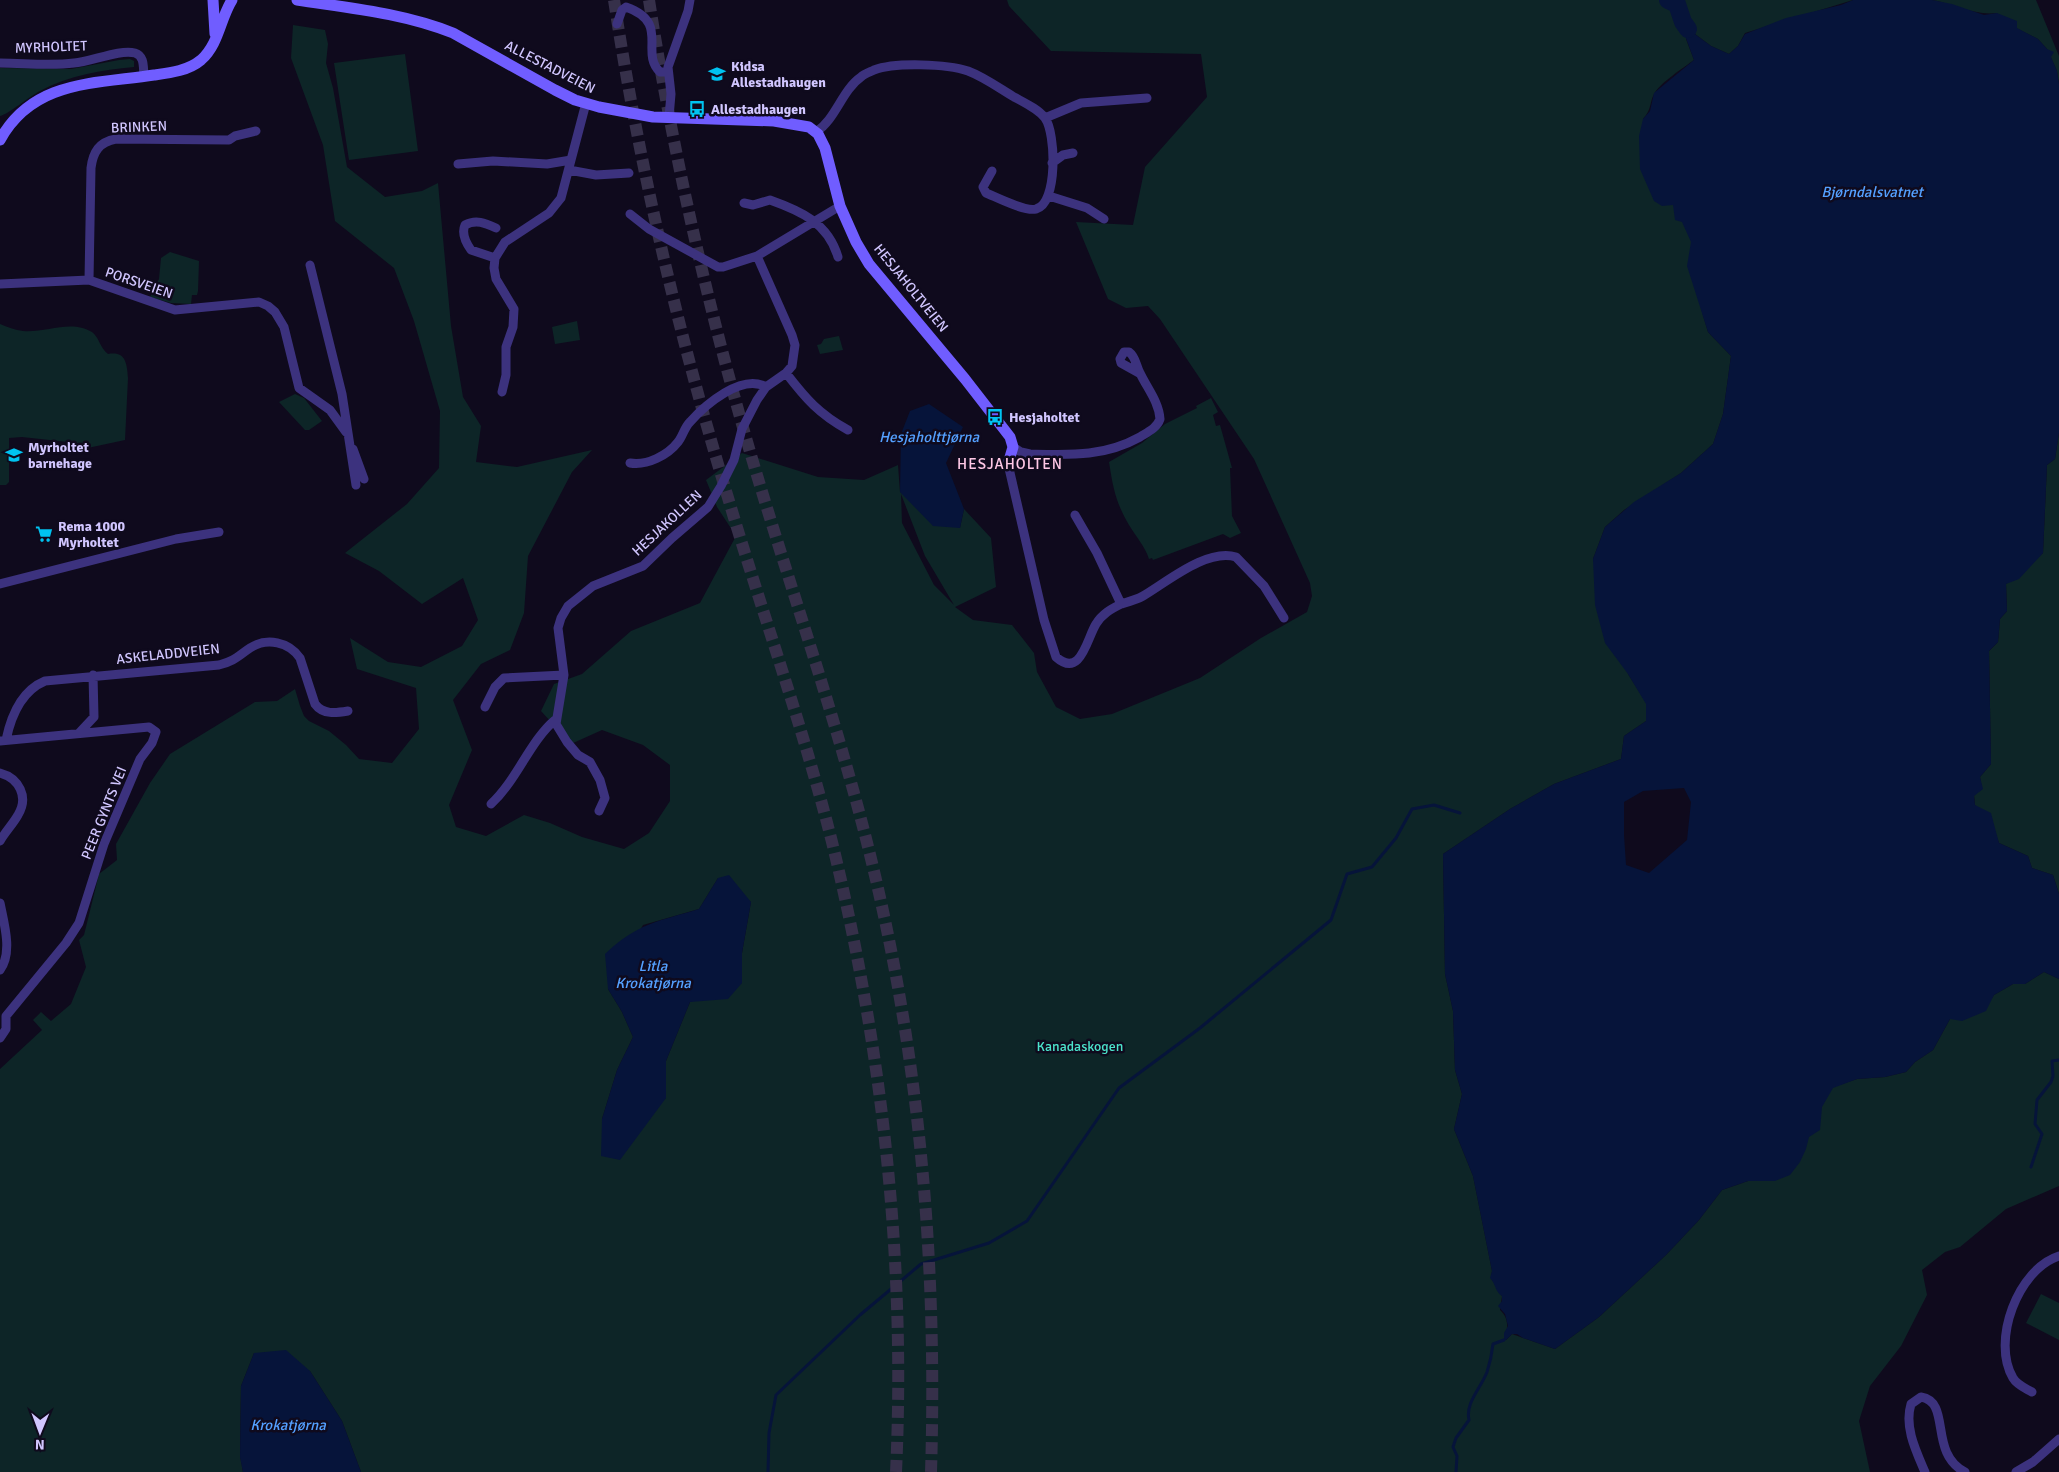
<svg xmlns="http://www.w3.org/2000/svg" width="2059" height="1472" viewBox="0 0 2059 1472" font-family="Signika,sans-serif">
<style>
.green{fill:#0d2527;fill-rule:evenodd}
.water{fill:#06143a;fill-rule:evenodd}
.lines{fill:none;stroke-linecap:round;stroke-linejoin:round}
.stream{stroke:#06143a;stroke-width:3}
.river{stroke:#06143a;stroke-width:18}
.primary-tunnel{stroke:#36304a;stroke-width:12;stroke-dasharray:12 6;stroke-linecap:butt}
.street{stroke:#3c327e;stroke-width:9}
.secondary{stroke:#705dff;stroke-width:11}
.labels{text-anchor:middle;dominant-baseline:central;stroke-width:5;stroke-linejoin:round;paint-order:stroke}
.street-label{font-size:14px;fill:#d1c6ff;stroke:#0f0a1d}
.poi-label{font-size:14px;font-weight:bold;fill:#d1c6ff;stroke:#0f0a1d;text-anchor:start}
.park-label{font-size:14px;fill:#4ce4cc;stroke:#0f0a1d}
.water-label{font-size:15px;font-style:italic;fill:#54a0ff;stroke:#0f0a1d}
.neighbourhood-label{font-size:15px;letter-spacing:1px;fill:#ffc8e6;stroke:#0f0a1d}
</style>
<rect width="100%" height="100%" fill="#0f0a1d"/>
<!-- green -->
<path class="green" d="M 1007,0 L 1853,0 L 1745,33 L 1738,46 L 1729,54 L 1711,46 L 1691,31 L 1686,39 L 1694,60 C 1683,68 1660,83 1654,94 C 1649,104 1652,109 1643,119 L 1674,205 L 1695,245 L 1702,312 L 1708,332 L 1731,356 L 1723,414 L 1713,444 L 1681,473 L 1624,510 L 1605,527 L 1593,559 L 1628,674 L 1647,704 L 1646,721 L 1624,736 L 1621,759 L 1554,784 L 1510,809 L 1443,854 L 1445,974 L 1453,1011 L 1455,1070 L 1462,1094 L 1454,1129 L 1473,1176 L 1492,1271 L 1491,1278 L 1502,1296 L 1500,1310 C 1510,1319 1507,1329 1506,1340 L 1512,1334 L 1555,1349 L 1599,1317 L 1666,1255 L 1699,1220 L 1722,1190 L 1748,1181 L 1759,1181 L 1805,1115 L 1833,1087 L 1857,1079 L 1885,1077 L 1906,1072 L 1915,1062 L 1933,1050 L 1950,1019 L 1992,998 L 1994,995 L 2013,984 L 2025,984 L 2044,972 L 2059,979 L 2059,1186 L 2006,1209 L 1960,1247 L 1945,1252 L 1922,1270 L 1927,1295 L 1901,1346 L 1870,1386 L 1859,1421 L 1870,1472 L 361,1472 L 342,1421 L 310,1371 L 254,1353 L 241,1386 L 240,1456 L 243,1472 L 0,1472 L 0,1069 L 42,1030 L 33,1020 L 41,1012 L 51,1021 L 71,1004 L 86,967 L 79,940 L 84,935 L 86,927 L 99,874 L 117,860 L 116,844 L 150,783 L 170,754 L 255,702 L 277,701 L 295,689 L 300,706 L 304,716 L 309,721 L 329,731 L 346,745 L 359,759 L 392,763 L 419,729 L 416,688 L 357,669 L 350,638 L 388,662 L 421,667 L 462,646 L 478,620 L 463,578 L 422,604 L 379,571 L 345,553 L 407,504 L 439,468 L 440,411 L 414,321 L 394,268 L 335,221 L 323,145 L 291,58 L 293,25 L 325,30 L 328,44 L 326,63 L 333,88 L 347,167 L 385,197 L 422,191 L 438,183 L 451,326 L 463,397 L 481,426 L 476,462 L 517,467 L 592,450 L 572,472 L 528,556 L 524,613 L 510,650 L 481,664 L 453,700 L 472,750 L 449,805 L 456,827 L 486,836 L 524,815 L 550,823 L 582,837 L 624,849 L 649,833 L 670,801 L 670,765 L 643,745 L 602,730 L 571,744 L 541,711 L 554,684 L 582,674 L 631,631 L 700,603 L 736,536 L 717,507 L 706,480 L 742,453 L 818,477 L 864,480 L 898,465 L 900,492 L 960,528 L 964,509 L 991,538 L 996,587 L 955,607 L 973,620 L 1012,625 L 1034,653 L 1037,672 L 1056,707 L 1080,719 L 1112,714 L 1200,678 L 1261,638 L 1307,612 L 1312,596 L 1310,583 L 1254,459 L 1160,319 L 1148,306 L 1126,308 L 1108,299 L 1076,222 L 1133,225 L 1145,167 L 1207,97 L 1201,54 L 1051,51 L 1009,6 ZM 901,494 L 925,556 L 954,605 L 934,585 L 902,523 ZM 718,878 L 751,902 L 742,953 L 742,983 L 690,1002 L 666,1061 L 666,1098 L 602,1119 L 617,1070 L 633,1037 L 622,1012 L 608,989 L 643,925 L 699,909 Z
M 1932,0 L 2036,0 L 2059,56 L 2059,84 L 2057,71 L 2047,49 L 2038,39 L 2016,28 L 1997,13 C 1975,16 1954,4 1932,0 Z
M 405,54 L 418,151 L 349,160 L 334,63 Z
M 130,59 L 134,61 L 134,67 C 102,70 69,75 40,91 C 30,96 9,114 0,116 L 0,68 L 71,69 L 119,60 Z
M 170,252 L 199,261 L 198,291 L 197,295 L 192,295 L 191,304 L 171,303 L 150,297 L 159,279 L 161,258 Z
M 577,321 L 580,340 L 555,344 L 552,327 Z
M 0,324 C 7,327 15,330 23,331 C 46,333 71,319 92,332 C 99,337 100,348 108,354 C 125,351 127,362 128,378 L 125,440 L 83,449 L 68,442 L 22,437 L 9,438 L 9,482 L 6,485 L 0,485 Z
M 839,336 L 843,350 L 820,354 L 817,345 L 821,344 L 824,339 Z
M 295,394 L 304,398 L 322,421 L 309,430 L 305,430 L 279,402 Z
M 1211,398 L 1218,412 L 1213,415 L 1216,426 L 1220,425 L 1232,468 L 1230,468 L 1232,516 L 1241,533 L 1230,538 L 1223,534 L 1153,560 L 1152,558 L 1149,559 C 1145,546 1136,537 1129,525 C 1116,503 1113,488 1109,462 L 1142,443 L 1165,424 L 1197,408 L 1196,406 Z
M 2059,433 L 2059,894 L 2053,875 L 2032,868 L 2028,856 L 1999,843 L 1994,829 L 1975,805 L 1974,795 L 1982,789 L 1980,777 L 1991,764 L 1989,651 L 1998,642 L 2000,619 L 2007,611 L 2006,584 L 2043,553 L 2047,465 L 2055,459 Z
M 2041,1294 L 2059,1303 L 2059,1340 L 2026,1323 Z"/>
<!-- water -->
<path class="water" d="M 1853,0 L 1932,0 L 1952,4 L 1984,15 L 1997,13 L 2017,21 L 2017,28 L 2038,39 L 2047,49 L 2054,52 L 2051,57 L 2057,71 L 2059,84 L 2059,433 L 2055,459 L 2047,465 L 2043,553 L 2019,579 L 2006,584 L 2007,611 L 2000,619 L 1998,642 L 1989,651 L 1991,764 L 1980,777 L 1983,789 L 1974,796 L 1975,805 L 1991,813 L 1999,843 L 2028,856 L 2032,868 L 2053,875 L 2059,894 L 2059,979 L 2044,972 L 2025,984 L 2013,984 L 1994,995 L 1986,1011 L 1962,1021 L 1950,1019 L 1933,1050 L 1915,1062 L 1906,1072 L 1885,1077 L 1857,1079 L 1833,1088 L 1822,1107 L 1820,1130 L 1809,1137 L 1806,1149 L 1800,1162 L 1790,1175 L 1775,1181 L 1748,1181 L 1722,1190 L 1699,1220 L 1666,1255 L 1599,1317 L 1555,1349 L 1523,1338 L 1517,1334 L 1512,1334 L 1506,1340 L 1504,1340 L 1504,1333 L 1508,1326 L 1505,1314 L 1498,1306 L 1502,1301 L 1502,1296 C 1495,1292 1496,1284 1490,1278 L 1492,1271 L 1473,1176 L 1454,1129 L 1462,1094 L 1455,1070 L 1453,1011 L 1445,974 L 1443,854 L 1510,809 L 1554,784 L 1621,759 L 1624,736 L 1646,721 L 1646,704 L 1628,674 L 1605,643 L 1595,605 L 1593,559 L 1605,527 L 1634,502 L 1681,473 L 1713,444 L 1723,414 L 1731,356 L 1708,332 L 1687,266 L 1691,242 L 1682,222 L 1675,220 L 1673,205 L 1662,206 L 1654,201 L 1640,169 L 1639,136 L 1643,119 L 1650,111 L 1654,93 L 1694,60 L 1684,33 L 1688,29 L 1711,46 L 1729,54 L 1738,46 L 1745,34 L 1786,18 L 1841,5 ZM 1684,788 L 1691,802 L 1687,840 L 1649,873 L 1626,865 L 1624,835 L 1624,802 L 1643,791 Z
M 929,404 L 963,427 L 946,463 L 964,509 L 960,528 L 933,526 L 900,492 L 901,434 L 910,411 Z
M 729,875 L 751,902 L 742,953 L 742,983 L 728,999 L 690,1002 L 666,1061 L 666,1098 L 620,1160 L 601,1156 L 602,1119 L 617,1070 L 633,1037 L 622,1012 L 608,989 L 605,954 C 636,924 659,921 699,909 L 718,878 Z
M 286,1350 L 310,1371 L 342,1421 L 361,1472 L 243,1472 L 240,1457 L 241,1386 L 254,1353 Z"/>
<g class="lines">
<!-- stream -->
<path class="stream" d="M 2031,1167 L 2042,1134 L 2035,1124 L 2037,1100 L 2051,1082 L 2053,1076 L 2052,1061 L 2059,1060
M 768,1472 L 769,1433 L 776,1395 L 860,1315 L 921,1264 L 989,1243 L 1027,1221 L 1119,1088 L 1200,1028 L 1331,920 L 1347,874 L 1372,867 L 1396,838 L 1412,809 L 1434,805 L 1460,813
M 1456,1472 L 1457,1456 L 1453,1447 L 1456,1438 L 1469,1420 C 1465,1403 1481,1388 1487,1372 C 1490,1363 1492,1353 1493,1344 L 1504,1340"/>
<!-- river -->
<path class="river" d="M 1668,0 L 1677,4 L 1683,22 L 1688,29"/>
<!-- primary-tunnel -->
<path class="primary-tunnel" d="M 614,0 C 640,170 679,337 729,501 C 763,615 803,727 832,842 C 882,1047 906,1260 896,1472
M 649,0 C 674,159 710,318 756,472 C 798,612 847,750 879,893 C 922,1083 937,1278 931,1472"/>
<!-- street -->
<path class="street" d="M 617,24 L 622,10 L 626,7 C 671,23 639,52 660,72 L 668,72
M 0,63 C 24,63 50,66 74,63 C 91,62 119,49 135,53 C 145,56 143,68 144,76
M 669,117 L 671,94 L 668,67 L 688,11 L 690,0
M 1045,118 L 1081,103 L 1147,98
M 816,132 C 836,119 842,90 861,77 C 864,74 870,72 874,70 C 895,62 947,64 968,71 C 984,77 999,88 1014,97 C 1025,103 1038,109 1045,118 C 1056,133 1058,204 1036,209 C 1025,212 996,197 986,193 L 983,187 L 992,171
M 1052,163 L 1063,155 L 1073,153
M 458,164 L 493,161 L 547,164 L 571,160
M 569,170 L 596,175 L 629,173
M 1049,196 L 1087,208 L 1104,219
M 744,203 L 753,205 L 770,200 C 801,211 828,223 838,257
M 630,214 L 649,229 L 718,267 L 723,267 L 757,256
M 495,258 L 471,250 C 466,243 461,234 465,225 C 476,219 485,223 496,228
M 310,265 L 342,394 L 356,485
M 89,280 L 91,168 C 93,152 99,142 116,139 L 229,140 L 235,136 L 256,131
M 0,284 L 89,280 L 175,310 L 259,302 L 268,306 L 275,312 L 284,327 L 299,388 L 330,410 L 346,432
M 786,373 C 806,399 819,414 848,430
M 502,392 L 506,375 L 506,347 L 513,327 L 514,309 L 496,279 L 494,268 L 495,258 L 505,242 L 549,213 L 561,198 L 586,103
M 1013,447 L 1021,452 L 1030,454 C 1070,455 1104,457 1140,437 C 1148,432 1157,428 1160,419 C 1159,402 1147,388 1140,373 C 1136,366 1136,357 1129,352 L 1124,352 L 1120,359 L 1121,363 L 1139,373
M 353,449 L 364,479
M 630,463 C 647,466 668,455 678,442 C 683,436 684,428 690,422 C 705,405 742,373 766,387
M 1008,464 L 1044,620 L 1056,657 C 1081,679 1087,638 1096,624 C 1102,614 1111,609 1121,604
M 1075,515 L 1097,553 L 1121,604 C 1128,602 1136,600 1143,596 C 1167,582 1207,548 1236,557 L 1264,586 L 1284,618
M 0,584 L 176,539 L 219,532
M 485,707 L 495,687 L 504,678 L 564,675
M 79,733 L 94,717 L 93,675
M 6,740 C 11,716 21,691 45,681 L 219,665 C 235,661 238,656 250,648 C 267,637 289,642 300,658 L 315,704 C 323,715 336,713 348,711
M 0,741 L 149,727 L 156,732 L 152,743 L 140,759 L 104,844 L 79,923 L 66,943 L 6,1016 L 6,1029 L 0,1038
M 0,773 C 19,778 29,797 18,815 C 13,824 5,832 0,841
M 491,804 C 517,780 530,741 555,720
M 599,811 L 605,798 L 600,780 L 590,762 L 578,755 L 567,742 L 556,724 L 564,675 L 558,628 L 561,618 L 568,606 L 593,586 L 643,566 L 672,538 L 708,507 L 721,486 L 734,460 L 742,429 L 757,400 L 766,387 L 786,373 L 792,366 L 795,345 L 792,335 L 757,256 L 840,206
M 0,903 C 4,923 13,953 0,970
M 2032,1392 C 2025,1388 2017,1385 2013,1378 C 1991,1341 2018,1269 2059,1256
M 1925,1472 C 1916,1451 1904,1427 1911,1404 L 1921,1397 C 1952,1402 1928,1453 1965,1472
M 2016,1472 L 2033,1462 L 2059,1439"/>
<!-- secondary -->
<path class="secondary" d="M 213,0 L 215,34
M 297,0 C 349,8 403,13 453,33 L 555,90 L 575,100 L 599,107 L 653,117 L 774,121 L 809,127 L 818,134 L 825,148 L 840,206 L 856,242 L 869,264 L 965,379 L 1010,437 L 1013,447 L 1008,464
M 0,140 C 33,80 95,84 154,75 C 169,73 188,71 201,60 C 219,44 220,19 232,0"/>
</g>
<!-- icons -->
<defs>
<g id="school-bare" transform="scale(1.35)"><path d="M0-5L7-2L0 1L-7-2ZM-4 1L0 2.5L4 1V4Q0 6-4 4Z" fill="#00c3f1" stroke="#0f0a1d" stroke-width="2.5" paint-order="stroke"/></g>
<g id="bus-bare" transform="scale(1.35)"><path d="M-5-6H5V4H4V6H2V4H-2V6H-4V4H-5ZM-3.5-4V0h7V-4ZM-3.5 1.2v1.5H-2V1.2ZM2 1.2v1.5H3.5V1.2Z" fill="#00c3f1" stroke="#0f0a1d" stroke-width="2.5" paint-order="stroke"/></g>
<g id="supermarket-bare" transform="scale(1.35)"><path d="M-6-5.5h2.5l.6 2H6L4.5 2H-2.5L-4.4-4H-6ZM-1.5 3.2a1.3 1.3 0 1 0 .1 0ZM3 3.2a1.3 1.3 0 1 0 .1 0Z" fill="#00c3f1" stroke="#0f0a1d" stroke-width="2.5" paint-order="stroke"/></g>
</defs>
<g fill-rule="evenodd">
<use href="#school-bare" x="717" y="74"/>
<use href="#bus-bare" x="697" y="109"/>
<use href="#bus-bare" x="995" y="417"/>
<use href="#school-bare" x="14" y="455"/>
<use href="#supermarket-bare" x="44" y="534"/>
</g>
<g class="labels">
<!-- street labels -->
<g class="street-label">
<text transform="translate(51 47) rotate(-2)">MYRHOLTET</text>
<text transform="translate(550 67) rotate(27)">ALLESTADVEIEN</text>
<text transform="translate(139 127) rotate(-2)">BRINKEN</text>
<text transform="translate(139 283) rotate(19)">PORSVEIEN</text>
<text transform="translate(911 288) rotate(51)">HESJAHOLTVEIEN</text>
<text transform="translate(667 523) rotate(-43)">HESJAKOLLEN</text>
<text transform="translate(168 654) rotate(-6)">ASKELADDVEIEN</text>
<text transform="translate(104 813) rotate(-68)">PEER GYNTS VEI</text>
</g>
<!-- poi labels -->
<g class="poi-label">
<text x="731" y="66">Kidsa<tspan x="731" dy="16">Allestadhaugen</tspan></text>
<text x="711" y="109">Allestadhaugen</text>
<text x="1009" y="417">Hesjaholtet</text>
<text x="28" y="447">Myrholtet<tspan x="28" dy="16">barnehage</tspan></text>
<text x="58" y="526">Rema 1000<tspan x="58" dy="16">Myrholtet</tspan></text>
</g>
<!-- park labels -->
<g class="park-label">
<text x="1080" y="1046">Kanadaskogen</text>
</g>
<!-- water labels -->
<g class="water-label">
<text x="1872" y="192">Bjørndalsvatnet</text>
<text x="929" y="437">Hesjaholttjørna</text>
<text x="653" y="966">Litla<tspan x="653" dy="17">Krokatjørna</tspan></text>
<text x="288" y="1425">Krokatjørna</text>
</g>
<!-- neighbourhood labels -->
<g class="neighbourhood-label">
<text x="1010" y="464">HESJAHOLTEN</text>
</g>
</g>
<!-- north arrow -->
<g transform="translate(40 1432) rotate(181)" stroke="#0f0a1d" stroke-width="4" paint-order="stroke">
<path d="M0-4L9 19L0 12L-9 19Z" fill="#d1c6ff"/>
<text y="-8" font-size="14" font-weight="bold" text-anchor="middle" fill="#d1c6ff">N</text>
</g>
</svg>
